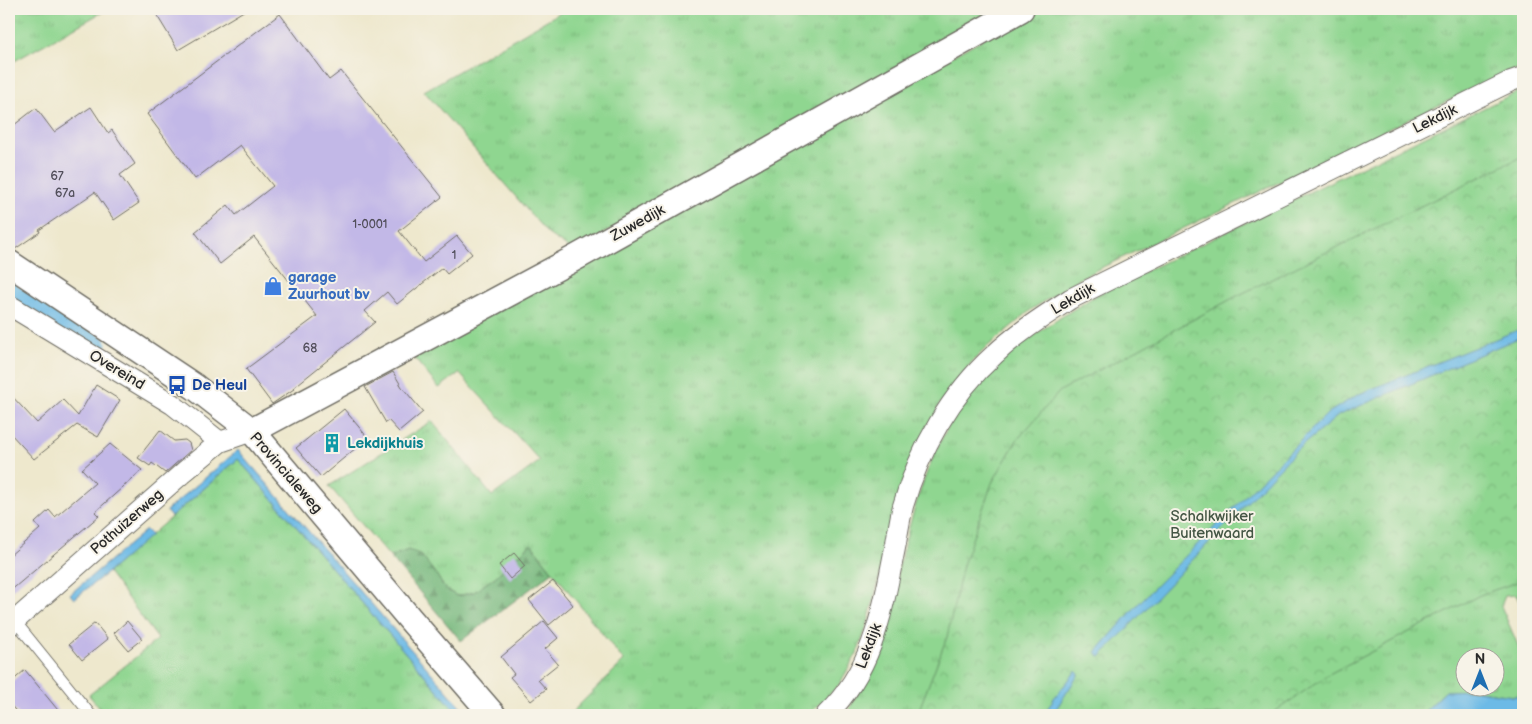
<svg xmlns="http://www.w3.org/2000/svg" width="1532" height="724" viewBox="0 0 1532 724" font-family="'Balsamiq Sans',sans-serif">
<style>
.grass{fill:url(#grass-tufts);stroke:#5d805e;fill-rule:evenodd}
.forest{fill:url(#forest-firs);stroke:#4f7152}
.park{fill:url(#park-crowns);stroke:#5d805e}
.water{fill:#6cbae6;stroke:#4c7288}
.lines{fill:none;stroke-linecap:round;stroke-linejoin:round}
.canal{stroke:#6cbae6;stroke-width:20}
.building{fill:#c2b8e7}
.service-casing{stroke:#6f6d64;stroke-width:12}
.minor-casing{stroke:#6f6d64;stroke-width:22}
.tertiary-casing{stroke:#6f6d64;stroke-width:28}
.service{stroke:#fff;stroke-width:10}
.minor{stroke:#fff;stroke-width:20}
.tertiary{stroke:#fff;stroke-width:25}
.labels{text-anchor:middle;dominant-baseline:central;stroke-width:4;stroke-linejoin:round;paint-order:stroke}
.number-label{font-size:12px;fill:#514e5a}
.street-label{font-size:15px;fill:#2b2b2b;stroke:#f7f3e8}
.shop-label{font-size:15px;font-weight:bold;fill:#366cbe;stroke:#f7f3e8;text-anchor:start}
.transit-label{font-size:15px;font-weight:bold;fill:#164399;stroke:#f7f3e8;text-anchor:start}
.culture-label{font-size:15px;font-weight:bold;fill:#0d838f;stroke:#f7f3e8;text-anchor:start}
.park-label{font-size:15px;fill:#445644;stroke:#f7f3e8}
</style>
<defs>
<pattern id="grass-tufts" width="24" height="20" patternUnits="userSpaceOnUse" patternTransform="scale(1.25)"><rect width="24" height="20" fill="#8fd690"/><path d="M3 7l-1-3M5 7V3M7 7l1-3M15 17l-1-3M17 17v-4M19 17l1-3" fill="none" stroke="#7cb87c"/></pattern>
<pattern id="forest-firs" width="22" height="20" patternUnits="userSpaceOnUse" patternTransform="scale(1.25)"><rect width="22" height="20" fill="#73b77a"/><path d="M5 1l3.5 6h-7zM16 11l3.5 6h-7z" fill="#5f9564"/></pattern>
<pattern id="park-crowns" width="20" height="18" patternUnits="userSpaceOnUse" patternTransform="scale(1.25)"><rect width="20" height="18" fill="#8fd690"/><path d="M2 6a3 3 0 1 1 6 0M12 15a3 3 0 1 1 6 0" fill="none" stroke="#7cb87c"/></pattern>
</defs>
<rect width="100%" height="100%" fill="#f7f3e8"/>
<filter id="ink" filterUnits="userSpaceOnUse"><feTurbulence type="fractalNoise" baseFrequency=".02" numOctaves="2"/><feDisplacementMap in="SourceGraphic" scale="10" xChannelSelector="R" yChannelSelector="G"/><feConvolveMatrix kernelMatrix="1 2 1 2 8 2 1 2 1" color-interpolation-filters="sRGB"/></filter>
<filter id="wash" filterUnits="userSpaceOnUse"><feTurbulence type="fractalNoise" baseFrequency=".0096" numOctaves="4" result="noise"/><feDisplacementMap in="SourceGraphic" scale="20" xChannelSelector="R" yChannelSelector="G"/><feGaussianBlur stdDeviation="1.12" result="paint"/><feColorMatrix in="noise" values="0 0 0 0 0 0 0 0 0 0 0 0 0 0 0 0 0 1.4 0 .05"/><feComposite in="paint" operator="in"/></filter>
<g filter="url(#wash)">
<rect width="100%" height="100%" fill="#eee8cd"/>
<!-- grass -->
<path class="grass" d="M 9,9 L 108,9 L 9,64 Z
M 566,9 L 1006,9 L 573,251 L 548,234 L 424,91 Z
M 1037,9 L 1523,9 L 1523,66 L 1358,143 L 1305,170 L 1082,277 L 1032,309 L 988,346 L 971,363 L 939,405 L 880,574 L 867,626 L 857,653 L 839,685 L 809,715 L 569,715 L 624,661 L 531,544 L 495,577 L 474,592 L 457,596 L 445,589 L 436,574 L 408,550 L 390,557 L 329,486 L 432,421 L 492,496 L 540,461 L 459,373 L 439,388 L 419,364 L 413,355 Z
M 1523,89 L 1523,609 L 1516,595 L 1505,596 L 1501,606 L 1523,657 L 1523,696 L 1512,696 L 1472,690 L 1446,691 L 1427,709 L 1425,715 L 846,715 C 856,695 871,671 878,651 C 884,634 887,616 891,599 C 908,530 924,453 969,395 C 1004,351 1053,322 1100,293 ZM 1464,656 L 1494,656 L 1494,686 L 1464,686 Z
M 238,459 L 459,715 L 105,715 L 89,695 L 158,639 L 108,572 Z"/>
<!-- forest -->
<path class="forest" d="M 531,544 L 553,572 L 461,641 L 390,557 L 408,550 L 420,554 L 436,574 L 445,589 L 457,596 L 474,592 L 495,577 Z"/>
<!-- park -->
<path class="park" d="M 1523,156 L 1523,580 L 1480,595 L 1329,674 L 1270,715 L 917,715 L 947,637 L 963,565 L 992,483 L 1017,440 L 1060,391 L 1237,296 Z"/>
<!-- water -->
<path class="water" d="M 1523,328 L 1523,336 L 1339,415 L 1298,449 L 1100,657 L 1096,652 L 1139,603 L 1328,413 L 1359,394 Z
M 238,450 L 468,715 L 459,715 L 238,459 L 171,517 L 166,511 Z
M 146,530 L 151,535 L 108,572 L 74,599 L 70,594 Z
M 1076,671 L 1079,674 L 1052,715 L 1044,715 L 1054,698 Z
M 1472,690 L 1512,696 L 1523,696 L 1523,715 L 1425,715 L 1427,709 L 1446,691 Z"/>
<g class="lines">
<!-- canal -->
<path class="canal" d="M 9,292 L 97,345"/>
</g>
<g id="blocks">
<!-- building -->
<path class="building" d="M 153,9 L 247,9 L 178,50 Z
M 280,14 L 329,80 L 341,71 L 442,197 L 399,231 L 424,262 L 457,236 L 472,254 L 447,274 L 442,268 L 397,304 L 387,292 L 365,311 L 375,322 L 293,388 L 294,389 L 272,404 L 246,369 L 317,316 L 254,237 L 220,264 L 195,232 L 228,205 L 236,215 L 273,186 L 240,145 L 195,179 L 147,114 Z
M 91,107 L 108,133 L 112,130 L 135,164 L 120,175 L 139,203 L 114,220 L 95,192 L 39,230 L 40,232 L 15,249 L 9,240 L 9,129 L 36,108 L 54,132 Z
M 393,372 L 402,387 L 423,412 L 399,432 L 388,420 L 386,423 L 365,387 Z
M 96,385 L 120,400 L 98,437 L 77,425 L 34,459 L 9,432 L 9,393 L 37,423 L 63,400 L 78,416 Z
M 344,409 L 368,438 L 321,477 L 296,448 Z
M 160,430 L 174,441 L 185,440 L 189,443 L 191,450 L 165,473 L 152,463 L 150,466 L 138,458 Z
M 110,444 L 142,470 L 95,512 L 99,516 L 9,592 L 9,556 L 40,529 L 35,523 L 49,510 L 55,517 L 95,483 L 82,469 Z
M 514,553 L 525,566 L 510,579 L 499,565 Z
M 553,581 L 573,605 L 549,625 L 529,600 Z
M 127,621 L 142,639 L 128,650 L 114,633 Z
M 544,621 L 558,638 L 545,649 L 558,664 L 538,680 L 546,689 L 531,701 L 510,677 L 514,674 L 501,657 Z
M 95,623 L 108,639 L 82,660 L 69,644 Z
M 25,670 L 62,715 L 19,715 L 9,703 L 9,684 Z"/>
</g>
</g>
<g filter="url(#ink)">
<use href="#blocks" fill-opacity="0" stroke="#6f6d64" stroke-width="1"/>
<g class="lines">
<!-- service casing -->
<g class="service-casing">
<path id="service" d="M 15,621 L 91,715"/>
</g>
<!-- minor casing -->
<g class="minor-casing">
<path id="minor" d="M 9,305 L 172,404 L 220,442
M 9,626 L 185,471 L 220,442 L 252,431
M 826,715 C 875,668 883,607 896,543 C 898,531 900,518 903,506 C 919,450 951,394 994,355 C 1017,333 1044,316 1070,299 L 1511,81 L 1523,77"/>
</g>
<!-- tertiary casing -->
<g class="tertiary-casing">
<path id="tertiary" d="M 9,263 L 195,387 L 252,431 L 410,619 L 493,715
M 252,431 L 577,257 L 1021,9"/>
</g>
<!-- service -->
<use href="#service" class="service"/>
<!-- minor -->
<use href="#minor" class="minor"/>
<!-- tertiary -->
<use href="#tertiary" class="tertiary"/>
</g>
</g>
<!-- icons -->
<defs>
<g id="shop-bare" transform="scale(1.5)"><path d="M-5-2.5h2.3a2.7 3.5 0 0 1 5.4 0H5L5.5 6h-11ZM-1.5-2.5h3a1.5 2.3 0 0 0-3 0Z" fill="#3f7fe0" stroke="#f7f3e8" stroke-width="2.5" paint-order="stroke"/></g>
<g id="bus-bare" transform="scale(1.5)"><path d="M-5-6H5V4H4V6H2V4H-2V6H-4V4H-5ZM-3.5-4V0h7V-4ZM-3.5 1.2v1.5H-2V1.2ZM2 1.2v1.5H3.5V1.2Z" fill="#1a4fb4" stroke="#f7f3e8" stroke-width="2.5" paint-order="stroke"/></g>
<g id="building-bare" transform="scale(1.5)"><path d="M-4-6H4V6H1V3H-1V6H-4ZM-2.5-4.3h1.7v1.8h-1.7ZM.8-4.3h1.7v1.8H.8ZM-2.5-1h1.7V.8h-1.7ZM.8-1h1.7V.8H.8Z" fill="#0f9aa8" stroke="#f7f3e8" stroke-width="2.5" paint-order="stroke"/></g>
</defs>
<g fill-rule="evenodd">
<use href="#shop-bare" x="273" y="286"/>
<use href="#bus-bare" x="177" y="385"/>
<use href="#building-bare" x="332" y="443"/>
</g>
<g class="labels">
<!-- number labels -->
<g class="number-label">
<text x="57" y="176">67</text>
<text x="65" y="193">67a</text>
<text x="370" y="224">1-0001</text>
<text x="454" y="255">1</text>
<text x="310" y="348">68</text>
</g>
<!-- street labels -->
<g class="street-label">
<text transform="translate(1435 119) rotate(-26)">Lekdijk</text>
<text transform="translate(638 223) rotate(-29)">Zuwedijk</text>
<text transform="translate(1073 299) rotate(-30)">Lekdijk</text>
<text transform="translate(117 370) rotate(31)">Overeind</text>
<text transform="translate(286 473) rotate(49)">Provincialeweg</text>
<text transform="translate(127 522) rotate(-41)">Pothuizerweg</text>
<text transform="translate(869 646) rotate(-69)">Lekdijk</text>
</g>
<!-- shop labels -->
<g class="shop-label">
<text x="288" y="277">garage<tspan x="288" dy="17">Zuurhout bv</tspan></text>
</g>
<!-- transit labels -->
<g class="transit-label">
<text x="192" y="385">De Heul</text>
</g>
<!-- culture labels -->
<g class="culture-label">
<text x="347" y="443">Lekdijkhuis</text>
</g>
<!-- park labels -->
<g class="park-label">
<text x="1212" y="516">Schalkwijker<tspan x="1212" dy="17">Buitenwaard</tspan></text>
</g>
</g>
<!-- margin -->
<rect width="1532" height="724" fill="none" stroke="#f7f3e8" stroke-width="30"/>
<!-- north arrow -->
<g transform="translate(1480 672)"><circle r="24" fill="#f7f3e8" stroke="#a5a39c"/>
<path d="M0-4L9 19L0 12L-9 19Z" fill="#1f6fb2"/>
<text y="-8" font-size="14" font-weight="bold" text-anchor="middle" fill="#2b2b2b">N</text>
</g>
</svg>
